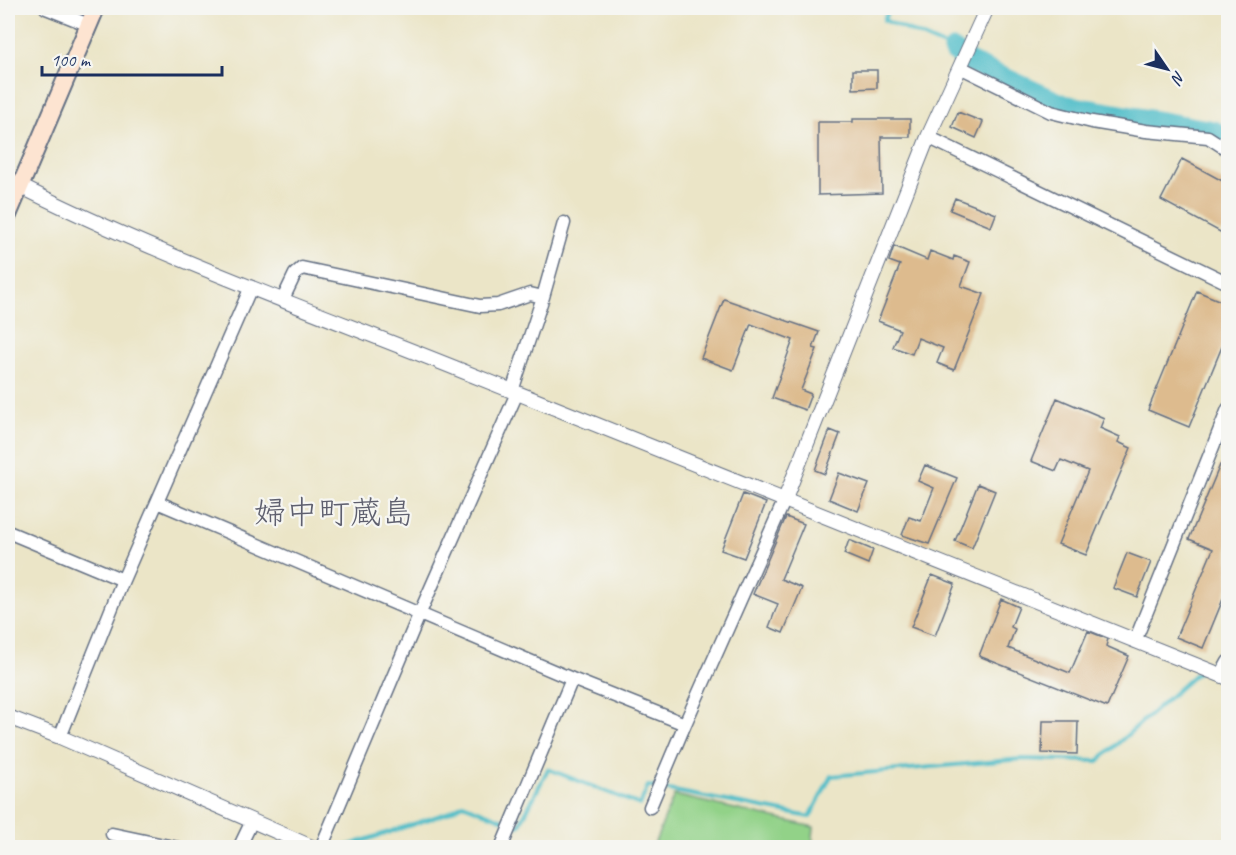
<svg xmlns="http://www.w3.org/2000/svg" width="1236" height="855" font-family="Caveat,'Klee One',sans-serif">
<rect width="100%" height="100%" fill="#f6f6f2"/>
<filter id="ink" filterUnits="userSpaceOnUse"><feTurbulence type="fractalNoise" baseFrequency=".0167" numOctaves="2"/><feDisplacementMap in="SourceGraphic" scale="12" xChannelSelector="R" yChannelSelector="G"/><feConvolveMatrix kernelMatrix="1 2 1 2 8 2 1 2 1" color-interpolation-filters="sRGB"/></filter>
<filter id="wash" filterUnits="userSpaceOnUse"><feTurbulence type="fractalNoise" baseFrequency=".008" numOctaves="4" result="noise"/><feDisplacementMap in="SourceGraphic" scale="24" xChannelSelector="R" yChannelSelector="G"/><feGaussianBlur stdDeviation="1.35" result="paint"/><feColorMatrix in="noise" values="0 0 0 0 0 0 0 0 0 0 0 0 0 0 0 0 0 1.4 0 .05"/><feComposite in="paint" operator="in"/></filter>
<g filter="url(#wash)">
<rect width="100%" height="100%" fill="#ebe5c7"/>
<!-- green -->
<path fill="#92d288" stroke="#568073" stroke-width="1.5" d="M674 795 814 827 812 847H653Z"/>
<g fill="none" stroke-linecap="round" stroke-linejoin="round">
<!-- stream -->
<path stroke="#51bec9" stroke-width="4" d="M889 8 884 20 953 50
M1207 666 1217 660 1228 633
M341 848 447 813 463 804 519 826 548 769 640 805 648 786 810 817 831 776 1022 759 1098 761 1200 670"/>
<!-- river -->
<path stroke="#51bec9" stroke-width="21" d="M953 50 969 62 1064 105 1214 131 1228 140"/>
</g>
<g id="blocks">
<!-- building -->
<path fill="#ddbb8e" d="M853 70H877V88L853 89Z
M958 112 983 122 976 138 952 127Z
M853 119H910V137H881L882 193 818 195V122H853Z
M1182 159 1228 184V221L1222 233 1161 200Z
M955 198 996 214 991 227 950 210Z
M894 246 927 260 930 251 953 260 954 256 970 262 961 286 984 294 954 370 937 363 943 348 918 338 912 354 893 347 900 330 878 321 900 265 889 261Z
M1197 291 1228 304V332L1189 427 1148 410Z
M724 299 819 332 813 348 817 349 801 390 811 394 805 410 772 398 793 340 751 324 733 370 701 358Z
M1057 398 1104 418 1100 428 1120 437 1118 442 1131 448 1086 555 1058 544 1088 471 1061 460 1056 471 1031 461Z
M830 430 840 434 825 474 815 470Z
M1228 460V587L1203 648 1176 637 1213 549 1189 539 1220 465Z
M925 465 957 478 929 544 902 535 909 517 921 521 934 488 918 481Z
M839 473 869 484 858 511 829 499Z
M978 484 995 491 972 548 955 541Z
M743 494 766 503 744 558 721 550Z
M786 517 804 524 781 579 802 588 783 633 769 627 778 604 753 594Z
M849 540 873 550 868 564 844 554Z
M1127 553 1151 562 1137 597 1113 588Z
M932 575 955 584 935 636 911 627Z
M1001 599 1019 607 1011 627 1015 629 1008 648 1070 673 1088 631 1108 639 1106 646 1129 656 1107 707 979 656Z
M1043 721H1078L1077 754 1042 753Z"/>
</g>
</g>
<g filter="url(#ink)">
<use href="#blocks" fill-opacity="0" stroke="#646f83" stroke-width="1.5"/>
<g fill="none" stroke-linecap="round" stroke-linejoin="round">
<defs>
<path id="minor" d="M46 8 89 25
M960 67 1051 112 1092 122 1146 131 1208 137 1228 150
M928 137 1228 283
M543 297 564 223
M283 299 295 274 302 268 480 306 498 305 530 294 543 297 512 391
M157 502 572 679 685 724 785 499
M8 532 123 580
M1135 641 1228 409
M1221 675 1228 662
M60 737 123 580 251 287
M650 807 685 724
M112 834 178 848
M239 848 252 821
M321 848 419 615 517 393
M501 848 572 679"/>
<path id="tertiary" d="M8 180C153 254 308 309 460 370 716 473 973 574 1228 678
M785 499 928 137 987 8
M8 717 60 737 314 848"/>
<path id="secondary" d="M8 215 96 8"/>
</defs>
<!-- minor casing -->
<use href="#minor" stroke="#646f83" stroke-width="15"/>
<!-- tertiary casing -->
<use href="#tertiary" stroke="#646f83" stroke-width="16"/>
<!-- secondary casing -->
<use href="#secondary" stroke="#646f83" stroke-width="20"/>
<!-- minor -->
<use href="#minor" stroke="#fff" stroke-width="12"/>
<!-- tertiary -->
<use href="#tertiary" stroke="#fff" stroke-width="14"/>
<!-- secondary -->
<use href="#secondary" stroke="#fde4d1" stroke-width="16"/>
</g>
</g>
<g text-anchor="middle" dominant-baseline="central" stroke-width="4.5" stroke-linejoin="round" paint-order="stroke">
<!-- neighbourhood labels -->
<g font-size="32" fill="#5f606f" stroke="#f6f6f2">
<text x="334" y="512">婦中町蔵島</text>
</g>
</g>
<!-- margin -->
<rect width="1236" height="855" fill="none" stroke="#f6f6f2" stroke-width="30"/>
<!-- north arrow -->
<g transform="translate(1167 69) rotate(125)" stroke="#f6f6f2" stroke-width="4.5" paint-order="stroke">
<path d="M0-4.5L10 22L0 15L-10 22Z" fill="#1b2f5e"/>
<text y="-9" font-size="16" font-weight="bold" text-anchor="middle" fill="#1b2f5e">N</text>
</g>
<!-- scale -->
<path d="M42 66v9h180v-9" fill="none" stroke="#1b2f5e" stroke-width="3"/>
<text x="51" y="66" font-size="18" fill="#1b2f5e" stroke="#f6f6f2" stroke-width="4.5" paint-order="stroke">100 m</text>
</svg>
